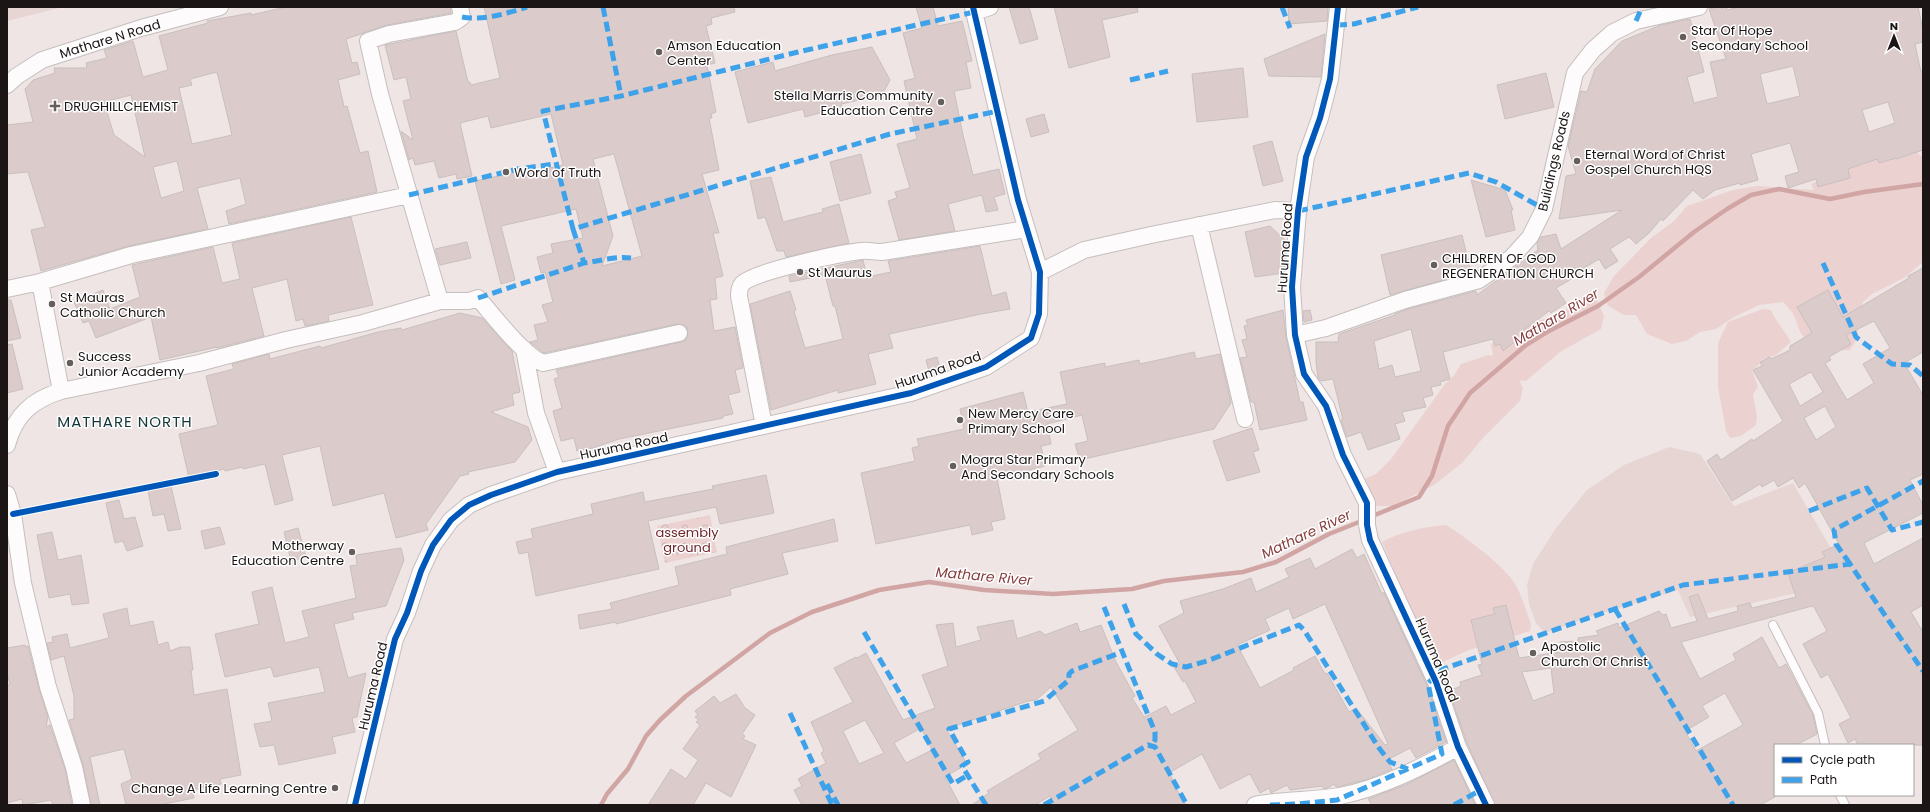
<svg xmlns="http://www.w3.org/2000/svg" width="1930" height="812" font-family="Poppins,sans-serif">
<defs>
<pattern id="forest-crowns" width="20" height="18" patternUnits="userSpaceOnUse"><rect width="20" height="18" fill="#ebd2d1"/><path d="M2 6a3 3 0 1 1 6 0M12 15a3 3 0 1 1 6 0" fill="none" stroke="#c9b3b3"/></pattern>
</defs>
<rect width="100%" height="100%" fill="#efe5e4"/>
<!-- built -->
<path fill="#e7d5d3" d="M7 7H63L7 21Z
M1669 447 1700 454 1734 506 1793 483 1833 552 1799 569 1805 591 1690 617 1678 590 1593 616 1545 633 1536 623 1529 604 1527 585 1533 564 1556 528 1587 490 1624 465Z
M1399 604 1479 805H1471L1392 607Z"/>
<!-- grass -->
<path fill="#ebd2d1" d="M1914 148 1920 156 1923 155V262L1904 278 1872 294 1863 302 1858 315V337L1850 350C1830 351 1807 349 1799 329 1794 315 1794 313 1783 302L1759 305 1734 317 1716 329 1700 332 1686 341 1672 344 1647 334 1636 315H1624L1608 306 1604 293 1614 276 1651 238 1674 221 1687 206 1733 190 1757 186 1814 190 1811 184 1865 159Z
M1597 300 1604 316 1601 329 1560 352 1526 381 1519 380 1523 388 1520 401 1483 438 1462 463 1434 485 1393 506H1376L1358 500 1362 480 1376 474 1391 459 1445 384 1455 374 1461 364 1488 355 1493 356 1491 344 1501 337 1526 325 1557 315 1582 301Z
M1763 309 1771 310C1776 322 1785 331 1791 342L1776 355 1761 360 1759 365 1752 370 1758 387 1753 394 1757 416 1756 425 1741 436 1730 438 1726 431 1718 387V343L1728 322Z
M1446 525C1463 535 1507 568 1515 584 1522 596 1526 611 1531 624L1530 631 1469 650 1436 665 1420 632 1382 542C1401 531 1425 527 1446 525Z"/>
<!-- forest -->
<path fill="url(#forest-crowns)" d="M710 515 717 552 665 563 657 526Z"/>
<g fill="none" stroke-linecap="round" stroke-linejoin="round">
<!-- stream -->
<path stroke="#d0a5a3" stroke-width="4.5" d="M1370 517 1419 497 1432 476 1448 426 1470 393 1526 345 1547 332 1598 306 1639 277 1694 232 1727 209 1751 195 1779 189 1830 199 1864 192 1923 184
M601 805 607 794 628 769 646 736 660 720 686 696 770 633 812 612 879 590 929 582 984 590 1053 594 1132 589 1164 581 1243 572 1276 562 1329 534 1364 520"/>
</g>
<!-- building -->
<path fill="#dbcbca" stroke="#c8c0bf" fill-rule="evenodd" d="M286 7H451V13L387 25 346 39 352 63 357 62 360 74 338 80 344 107 347 106 360 153 368 151 377 192 229 224 226 211 246 204 240 178 197 188 208 229 129 246 41 271 31 230 45 227 28 172 7 174V125L33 122 25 89 33 80 55 73 54 68H87L86 63 107 58 104 50 133 41 143 77 168 70 159 36 208 23 207 21 251 13V15ZM217 72 232 135 192 144 179 88 192 85 190 79ZM131 95 145 157 114 135 104 102ZM177 161 184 191 161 198 153 167Z
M484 7H734L735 12 711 18 712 24 706 26 715 63 707 65 716 112 711 114 712 118H709L719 170 702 174 719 233H713L723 276 715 278 717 299 710 300 714 331 735 327 743 368 735 370 740 392 728 395 733 414 723 416V418L619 439 593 448 577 451 574 438 561 441 553 411 562 408 554 379 559 377 556 370 681 342 686 340 688 331 686 326 677 324 544 353 530 342 538 340 534 325 548 322 542 305 553 302 545 272 541 273 537 257 553 253 551 244 583 238 576 209 501 226 515 280 501 284 475 181 531 169V172L563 165 551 114 491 128 488 116 460 123 472 176 457 179 456 174 439 178 434 161 415 165 413 158 409 160 401 131 413 140 403 101 411 99 406 77 394 80 385 45 456 31 468 82H470L471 85 500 78ZM614 154 642 256 602 266 613 236 593 159Z
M916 7H933L938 26 962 21 972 61 966 62 971 88 954 91 963 135 973 175 999 169 1005 194 994 197 998 210 986 212 982 195 948 204 955 231 899 240 888 201 897 198 895 192 910 188 897 144 917 139 904 81 915 78 903 33 922 28Z
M1009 7H1029L1038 39 1020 44Z
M1054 7H1137L1138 12 1102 20 1110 57 1069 68Z
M1288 7H1328L1327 21 1289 24Z
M1717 7H1726L1727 10 1740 7H1918L1923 30V42L1915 44 1921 72 1923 71V150L1896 159V158L1879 163 1877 159 1848 169 1850 178 1818 187 1816 179 1788 188 1785 176 1799 172 1790 143 1751 154 1758 180 1740 185V183L1715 190 1703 199 1693 190 1663 221 1661 219 1649 233 1636 244 1629 237 1610 249 1618 261 1605 269 1599 259 1571 276 1573 278 1556 288 1566 303 1551 313 1549 311 1521 332 1523 335 1503 351 1500 344 1495 346 1493 339 1443 352 1450 379 1440 382 1441 385 1431 387 1433 395 1423 398 1426 407 1402 412 1405 421 1395 424 1400 439 1368 450 1361 432 1347 437 1341 420H1343L1333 379 1321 381 1318 378 1316 362V342H1338L1339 334 1395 315V314L1408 309 1476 291 1477 295 1538 250 1537 243 1541 237 1556 234 1561 249 1622 210 1559 219 1566 176 1576 174 1568 146 1581 91 1587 92 1595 69 1622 41 1661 25 1690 19 1704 72 1687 77 1694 103 1718 97 1710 62 1726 59 1709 9ZM1793 66 1800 96 1767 104 1760 74ZM1888 102 1895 123 1869 132 1862 110ZM1411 329 1421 371 1395 377 1392 365 1379 369 1374 341Z
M1325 34 1321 77 1269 76 1264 59Z
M872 47 890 80 882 95 841 104 842 107 805 117 803 109 748 123 735 72 773 62 775 71 832 55Z
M1243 68 1248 117 1197 122 1192 74Z
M1546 73 1554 107 1505 119 1497 85Z
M1044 114 1049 132 1031 137 1026 119Z
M1272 141 1283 181 1263 186 1253 146Z
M861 154 871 193 840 201 830 162Z
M771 177 783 222 823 212 822 209 839 204 849 243 786 257 784 251H777L765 217 758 219 750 181Z
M1471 180 1505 190 1513 210H1511L1515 230 1486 237Z
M351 217 373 305 328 315 329 321 305 326 303 319 296 321 287 279 252 288 264 336 217 348V347L160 360 151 317 96 338 89 321 83 323 74 302 103 290 110 309 140 297 132 265 213 247 222 283 240 279 232 243Z
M1270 226 1286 241 1284 273 1255 277 1245 232Z
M1462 235 1471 272 1390 295 1381 255Z
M467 242 471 258 440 265 435 249Z
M980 246 992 296 1006 292 1010 309 981 314 889 334 893 348 868 354 876 384 838 393V390L771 410 750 304 790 291 796 310 794 311 805 348 809 347 843 339 835 306H833L825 275 790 282 789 276 863 260 867 277 891 272 888 261Z
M1923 268V352L1904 363 1923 395V474L1910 480 1923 505V513L1864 543 1874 564 1923 538V605L1911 612 1923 632V745H1858L1855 739 1848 743 1839 724 1851 718 1828 674 1821 678 1803 644 1827 631 1814 607 1812 606 1681 642 1700 679 1736 660 1733 654 1762 637 1779 668 1786 664 1813 715 1817 734 1796 745H1775V797L1760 805H1495L1467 743 1449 691 1461 686 1460 682 1482 675 1478 665 1482 664 1471 620 1495 614 1493 608 1506 605 1519 658 1561 652 1560 642 1578 641V638L1599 635 1596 631 1618 623 1619 628 1659 611 1663 615 1666 614 1671 628 1697 621 1689 597 1698 594 1708 619 1738 611 1737 606 1750 603 1752 608 1796 597 1788 573 1825 557 1822 552 1839 544 1805 483 1799 488 1793 478 1778 487 1774 480 1762 487 1760 484 1732 501 1707 461 1717 454 1721 460 1752 439 1753 441 1783 421 1753 370 1762 366 1760 362 1770 357 1771 359 1790 350V346L1812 333 1797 307 1828 290 1843 317 1909 278 1908 276ZM1874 321 1890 348 1863 364 1874 383 1847 400 1825 363 1831 360 1829 357 1851 344 1846 335ZM1811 372 1823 392 1800 406 1789 384ZM1825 406 1836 427 1816 440 1804 418ZM1551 668 1554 693 1533 701 1522 672ZM1725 693 1743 725 1696 751 1685 731 1709 717 1702 706Z
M7 300H11L21 338 7 341Z
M1283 310 1286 337 1300 402H1303L1307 420 1260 430 1254 402H1251L1240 358 1247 357 1242 340 1247 339 1244 326 1248 325 1246 320Z
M1310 310 1312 320 1304 322 1303 311Z
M460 313 482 318 512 351 520 392 512 394 514 405 491 412 528 427 532 440 515 462 468 472 469 474 460 476 426 524 428 530 396 538 384 493 333 506 320 446 282 455 293 500 275 505 265 464 243 469V467L225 471 224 469 189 478 179 434 218 425 206 376 234 369 232 364 269 354 270 359 320 346 321 348 378 332 401 328 402 330Z
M12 344 23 389 7 393V345Z
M1194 352 1196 359 1220 354 1231 403 1214 429 1080 460 1075 444 1088 441 1082 415 1047 424 1051 444 1041 446 1045 466 997 478 1005 519 991 522 993 530 972 535 970 525 876 544 861 473 915 461 912 448 919 446 917 439 964 429 960 409 1023 392 1028 412 1067 404 1060 372 1105 363V367L1139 360 1140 364Z
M937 357 940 368 929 371 926 360Z
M1252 428 1259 450 1253 452 1260 472 1227 481 1213 441Z
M766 475 774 513 720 524 716 507 648 521 659 569 536 596 528 552 519 554 516 542 533 538 531 529 593 514 591 504 643 492 645 502 713 489 712 486Z
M171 486 181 529 168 531 164 514 153 516 148 491Z
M119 500 124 519 135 517 143 546 127 551 123 541 115 543 106 503Z
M834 519 838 541 782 553 788 574 730 589 731 595 616 624V622L580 629 578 615 612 609 610 603 679 585 675 567 727 554 726 547Z
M220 527 225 544 205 549 201 531Z
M298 528 306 557 291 561 284 532Z
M52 532 58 560 81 555 89 603 72 605 70 594 49 598 37 535Z
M401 548 404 560 386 606 352 613 354 619 334 624 348 678 366 673 357 717 352 718 355 732 332 737 336 753 279 765 274 745 260 747 254 724 272 721 268 703 325 692 319 667 274 677 271 667 225 677 215 634 259 624 252 592 272 587 285 643 309 637 302 611 356 598 350 566 357 565 356 555Z
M1352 549 1357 558 1364 554 1382 594 1384 592 1427 686 1446 742 1416 758 1410 748 1387 760 1392 769 1368 779 1338 787H1336L1334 784 1328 788 1324 789 1322 786 1290 790 1287 785 1271 793 1269 788 1260 793 1250 774 1220 789 1202 754 1169 773 1173 780H1171L1186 805H1054L1050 796 1035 805H972L989 793 987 791 1041 759 1038 754 1078 730 1051 687 1036 700 1028 701 946 729 967 764 945 777 960 805H802L794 790 802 786 798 779 826 763 821 753 824 751 811 722 853 702 834 668 856 657 857 658 866 653 903 720 935 708 922 675 948 666 936 625 953 623 956 647 981 640 977 627 1013 620 1017 639 1040 631 1045 635 1077 623 1080 632 1101 625 1116 662 1135 696 1132 698 1144 717 1166 706 1171 715 1196 702 1185 681 1183 682 1174 667 1180 664 1159 626 1184 613 1180 601 1223 589 1251 578 1256 592 1289 577 1285 569 1310 558 1315 569ZM1325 604 1388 744 1385 745 1356 708 1349 712 1327 673 1325 674 1315 656 1293 668 1294 670 1260 688 1237 645 1270 630 1265 619 1289 608 1293 619ZM865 720 884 753 859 764 843 731ZM921 728 932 750 906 763 894 743Z
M127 608 130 626 153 621 158 645 168 642 170 651 180 647H190L193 670H191L194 695 227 689 241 775 220 779 221 784 192 790 194 798 159 805H126L121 784 132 779 124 749 90 757 100 805H91L83 765 69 720 74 719V696L64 656 51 660 47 643 53 642 52 637 67 634 70 648 109 638 103 614Z
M25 645 26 647 28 646 39 689 48 717 46 727 50 725 65 769 72 805H53L51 800 23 805 22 799 7 803V685H10L7 673V648Z
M736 694 745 708 755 715 742 734 745 736 743 739 756 745 731 797 706 783 693 805H648L671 769 686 779 698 760 683 749 700 725 696 722 699 720 695 717 698 715 695 711 714 696 720 703Z
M1454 760 1475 805H1372L1368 799 1405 785Z"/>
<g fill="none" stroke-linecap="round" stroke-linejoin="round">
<defs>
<path id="service" d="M1773 625 1818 713 1825 745
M1840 795 1845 805"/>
<path id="minor" d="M1338 7 1330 79 1320 118 1306 157 1298 211 1292 287 1295 335 1304 374 1326 406 1343 455 1367 503V525L1370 540 1436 682 1458 747 1486 805
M974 12 990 7
M7 85 17 76 42 60 141 28 220 7
M1199 225 1245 419
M1040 272 1084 250 1151 235 1275 210 1298 211
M7 289 40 282 131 255 409 195
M440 301 380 94 368 41 389 34 455 22 462 17 460 7
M1295 335 1326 328 1405 300 1479 280 1511 258 1530 237 1544 209 1575 73 1593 50 1612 33 1636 21 1699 7
M524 349 536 413 557 472
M61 391 199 363 286 340 363 323 440 301H469L478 298C493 315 523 355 543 363L679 333
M764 426 739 296C739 292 739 288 742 284 751 272 842 253 861 251 868 250 875 252 882 252L1027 229
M7 445C15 415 32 400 61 391L40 282
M7 494 13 514 23 583 48 687 74 767 82 805
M355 805 395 639 407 613 421 571 433 545 451 520 469 505 491 495 557 472 911 393 986 367 1031 338 1039 314 1040 272 1018 200 973 7
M1255 805C1283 799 1312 801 1340 796 1381 788 1422 767 1458 747"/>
</defs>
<!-- service casing -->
<use href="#service" stroke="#c6bebe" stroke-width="10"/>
<!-- minor casing -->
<use href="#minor" stroke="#c6bebe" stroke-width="18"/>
<!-- service -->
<use href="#service" stroke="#fdfbfb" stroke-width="8"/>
<!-- minor -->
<use href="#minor" stroke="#fdfbfb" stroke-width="16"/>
<!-- quiet -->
<path stroke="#3da2ea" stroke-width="5" stroke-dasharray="10 5" stroke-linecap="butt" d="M603 7 621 96
M1282 7 1290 28
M974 12 798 52 621 96 543 111 573 229 890 134 998 111
M462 17C483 21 508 13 527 7
M1636 21 1642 7
M1337 25 1354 24 1418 7
M1130 80 1168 71
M409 195 518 169 555 164
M1298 211 1469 173 1496 182 1544 209
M573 229 584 263
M1823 263 1856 337 1892 364 1910 365 1923 376
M478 298 584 263C600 261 615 256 631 258
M1809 511 1867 488 1892 530 1923 522
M1850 564 1836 544 1834 530 1923 481
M1124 604 1136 634 1157 654 1172 664 1186 667 1207 661 1299 625 1304 630 1379 748 1390 762 1408 769
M1104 607 1155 732V740L1152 745
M1615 609 1733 805
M864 632 953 784 968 775
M790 713 832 805
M827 784 838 805
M986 805 962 766 968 762 949 729 1044 701 1069 680V674L1072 671 1122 652
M1044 805 1148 745 1155 747 1187 805
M1270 805 1297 804 1337 800 1442 754 1428 683 1443 669 1683 585 1850 564 1923 671
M1454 805 1479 791"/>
<defs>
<path id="cycleway" d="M1338 7 1330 79 1320 118 1306 157 1298 211 1292 287 1295 335 1304 374 1326 406 1343 455 1367 503V525L1370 540 1436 682 1458 747 1486 805
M13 514 216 474
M355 805 395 639 407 613 421 571 433 545 451 520 469 505 491 495 557 472 911 393 986 367 1031 338 1039 314 1040 272 1018 200 973 7"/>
</defs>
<!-- cycleway casing -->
<use href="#cycleway" stroke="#fff" stroke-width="8"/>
<!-- cycleway -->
<use href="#cycleway" stroke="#0057b8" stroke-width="6"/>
</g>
<!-- markers -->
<g fill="#655e5d" stroke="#fff" stroke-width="1.5">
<circle cx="1683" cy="37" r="4"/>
<circle cx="659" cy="52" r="4"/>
<circle cx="941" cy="102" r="4"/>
<path d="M53 100h4v4h4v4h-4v4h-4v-4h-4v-4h4z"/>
<circle cx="1577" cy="161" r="4"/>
<circle cx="506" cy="172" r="4"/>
<circle cx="1434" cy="265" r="4"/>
<circle cx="800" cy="272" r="4"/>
<circle cx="52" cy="304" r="4"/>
<circle cx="70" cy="363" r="4"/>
<circle cx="960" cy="420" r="4"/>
<circle cx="953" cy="466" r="4"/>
<circle cx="352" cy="552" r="4"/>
<circle cx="1533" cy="653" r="4"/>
<circle cx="335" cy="788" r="4"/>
</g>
<g text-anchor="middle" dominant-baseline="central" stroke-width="3" stroke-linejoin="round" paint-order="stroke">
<!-- poi labels -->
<g font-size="13" fill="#1b1515" stroke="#fff" text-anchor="start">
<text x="1691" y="30">Star Of Hope<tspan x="1691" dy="15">Secondary School</tspan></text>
<text x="667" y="45">Amson Education<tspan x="667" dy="15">Center</tspan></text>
<text x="933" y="95" text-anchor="end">Stella Marris Community<tspan x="933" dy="15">Education Centre</tspan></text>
<text x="64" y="106">DRUGHILLCHEMIST</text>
<text x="1585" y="154">Eternal Word of Christ<tspan x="1585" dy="15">Gospel Church HQS</tspan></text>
<text x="514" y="172">Word of Truth</text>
<text x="1442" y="258">CHILDREN OF GOD<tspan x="1442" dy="15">REGENERATION CHURCH</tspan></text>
<text x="808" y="272">St Maurus</text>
<text x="60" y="297">St Mauras<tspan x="60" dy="15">Catholic Church</tspan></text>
<text x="78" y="356">Success<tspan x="78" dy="15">Junior Academy</tspan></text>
<text x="968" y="413">New Mercy Care<tspan x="968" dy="15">Primary School</tspan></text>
<text x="961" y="459">Mogra Star Primary<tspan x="961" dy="15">And Secondary Schools</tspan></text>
<text x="344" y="545" text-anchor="end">Motherway<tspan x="344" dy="15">Education Centre</tspan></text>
<text x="1541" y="646">Apostolic<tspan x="1541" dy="15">Church Of Christ</tspan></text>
<text x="327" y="788" text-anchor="end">Change A Life Learning Centre</text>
</g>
<!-- street labels -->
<g font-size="13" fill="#1b1515" stroke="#fff">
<text transform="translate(110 39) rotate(-17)">Mathare N Road</text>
<text transform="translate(1554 161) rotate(-77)">Buildings Roads</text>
<text transform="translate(1285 248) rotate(-86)">Huruma Road</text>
<text transform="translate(938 370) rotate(-19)">Huruma Road</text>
<text transform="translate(624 446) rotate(-12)">Huruma Road</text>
<text transform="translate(1437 660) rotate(67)">Huruma Road</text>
<text transform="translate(373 686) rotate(-77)">Huruma Road</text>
</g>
<!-- park labels -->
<g font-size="13" fill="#6d2629" stroke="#fff">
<text x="687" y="532">assembly<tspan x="687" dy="15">ground</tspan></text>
</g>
<!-- water labels -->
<g font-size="14" font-style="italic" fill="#873e3e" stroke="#fff">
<text transform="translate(1556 317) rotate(-31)">Mathare River</text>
<text transform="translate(1306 534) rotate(-25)">Mathare River</text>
<text transform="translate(984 576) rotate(5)">Mathare River</text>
</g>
<!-- quarter labels -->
<g font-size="15" letter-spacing="1" fill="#133638" stroke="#fff">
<text x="125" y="421">MATHARE NORTH</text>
</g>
</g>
<!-- border -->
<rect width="1930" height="812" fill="none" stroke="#1b1515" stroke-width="16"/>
<!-- legend -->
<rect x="1774" y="744" width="140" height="52" fill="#ffffff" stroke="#a4a1a1"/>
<rect x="1782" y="757" width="20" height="6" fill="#0057b8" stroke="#a4a1a1"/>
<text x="1810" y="764" font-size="12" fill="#1b1515">Cycle path</text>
<rect x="1782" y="777" width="20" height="6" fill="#3da2ea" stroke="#a4a1a1"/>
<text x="1810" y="784" font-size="12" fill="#1b1515">Path</text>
<!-- north arrow -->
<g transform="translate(1894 36)" stroke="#ffffff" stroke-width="3" paint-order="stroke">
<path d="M0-3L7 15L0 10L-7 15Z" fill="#1b1515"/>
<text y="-6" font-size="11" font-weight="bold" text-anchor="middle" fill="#1b1515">N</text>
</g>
</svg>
